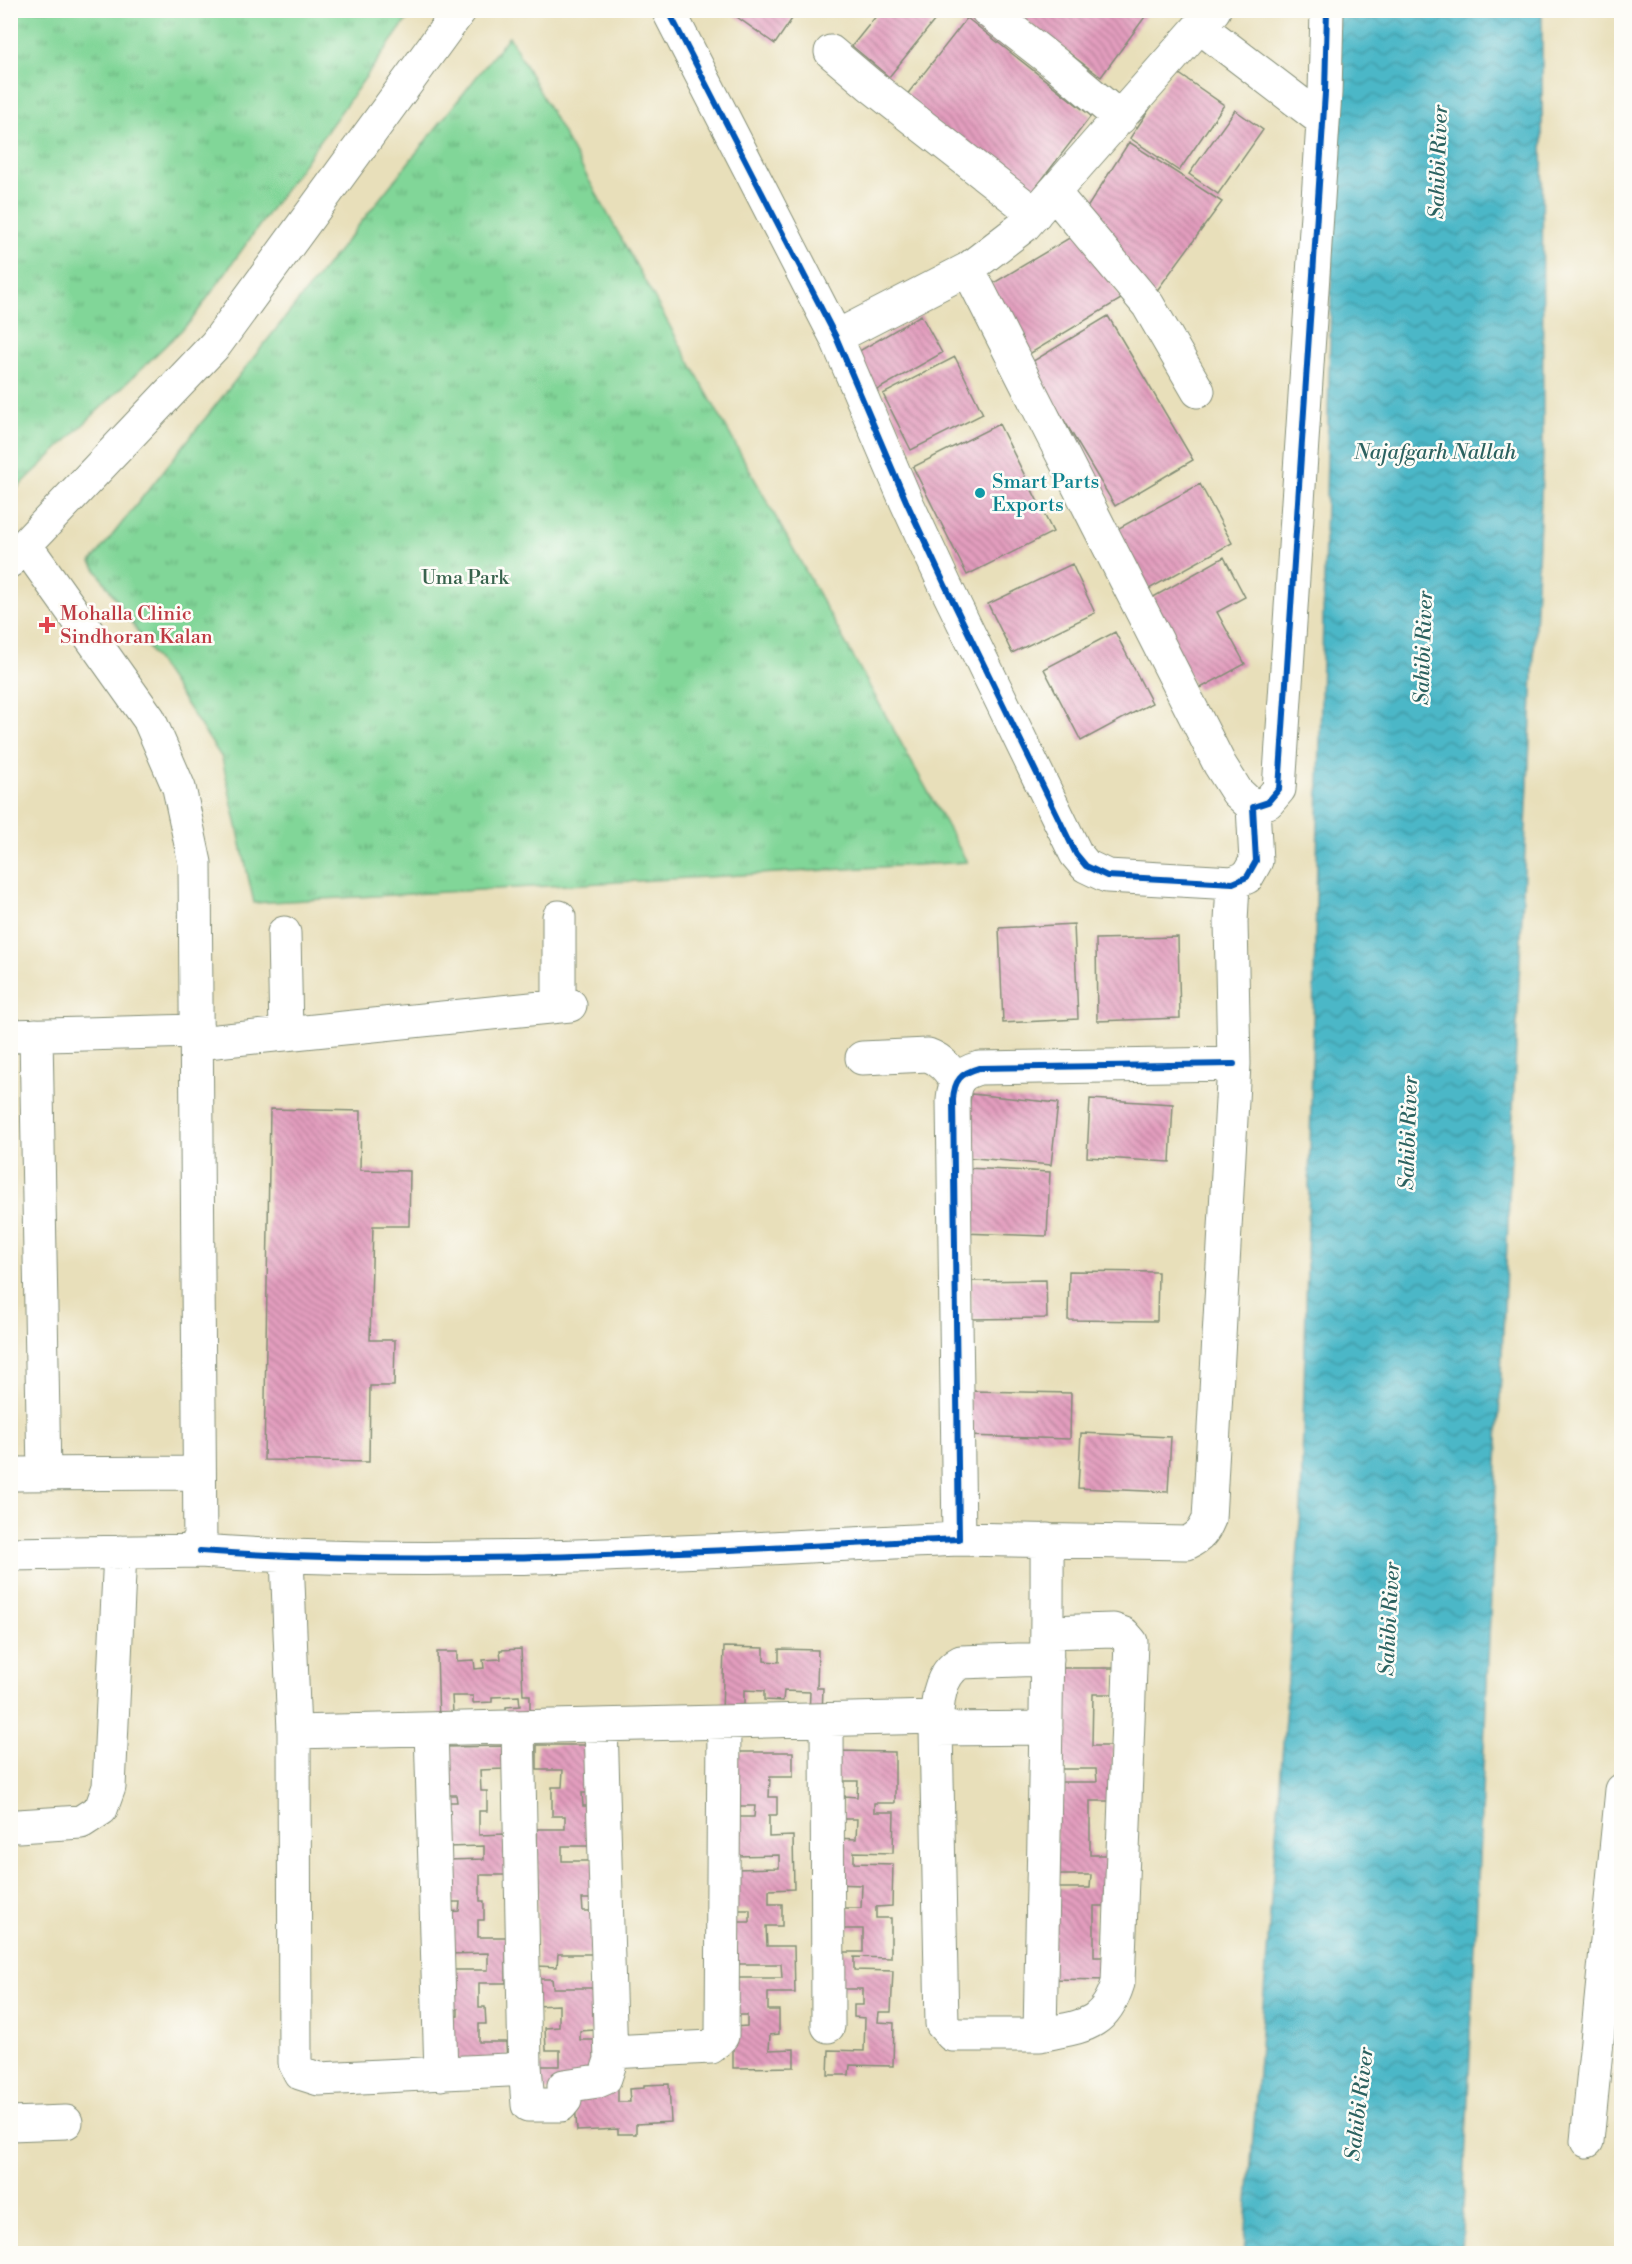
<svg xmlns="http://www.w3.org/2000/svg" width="1632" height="2264" font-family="'Libre Bodoni',serif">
<defs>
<pattern id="park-tufts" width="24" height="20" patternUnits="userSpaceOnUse" patternTransform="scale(1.5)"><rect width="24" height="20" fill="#81d698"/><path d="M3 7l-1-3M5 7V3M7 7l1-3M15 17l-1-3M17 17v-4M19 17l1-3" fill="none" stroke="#69af7d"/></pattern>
<pattern id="water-waves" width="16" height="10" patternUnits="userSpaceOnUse" patternTransform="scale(1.5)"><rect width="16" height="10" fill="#4bb7c7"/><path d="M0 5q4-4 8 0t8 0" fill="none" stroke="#3e96a2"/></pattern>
<pattern id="building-back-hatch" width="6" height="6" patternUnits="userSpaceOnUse" patternTransform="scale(1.5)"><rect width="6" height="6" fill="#e39dbe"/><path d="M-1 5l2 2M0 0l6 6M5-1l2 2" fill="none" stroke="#b7819b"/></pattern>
</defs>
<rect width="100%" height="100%" fill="#fdfcf7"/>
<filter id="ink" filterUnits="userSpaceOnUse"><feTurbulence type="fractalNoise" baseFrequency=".0167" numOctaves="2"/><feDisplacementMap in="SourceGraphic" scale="12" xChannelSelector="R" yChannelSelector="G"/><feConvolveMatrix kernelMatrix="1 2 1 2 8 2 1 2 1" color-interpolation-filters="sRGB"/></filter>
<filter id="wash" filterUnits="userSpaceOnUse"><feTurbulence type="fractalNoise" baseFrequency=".008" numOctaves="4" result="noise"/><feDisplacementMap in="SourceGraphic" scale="24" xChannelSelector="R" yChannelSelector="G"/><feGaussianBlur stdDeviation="1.35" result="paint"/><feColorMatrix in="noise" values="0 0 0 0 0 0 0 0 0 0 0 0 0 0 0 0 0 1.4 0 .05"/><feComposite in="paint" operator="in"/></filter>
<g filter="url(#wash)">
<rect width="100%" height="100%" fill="#e8dfba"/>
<!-- park -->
<path fill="url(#park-tufts)" stroke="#508a66" stroke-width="1.5" d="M11 10 413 11 191 321 11 494Z
M509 36 967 862 254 903 222 758 91 562Z"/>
<!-- water -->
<path fill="url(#water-waves)" stroke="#357a7e" stroke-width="1.5" d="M1338 11H1542L1543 455 1461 2253 1244 2254 1301 1508Z"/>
<g id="blocks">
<!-- building -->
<path fill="url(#building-back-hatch)" d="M727 10H798L775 44Z
M881 10H943L889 77 852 46Z
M1011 10H1150L1101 77Z
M967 18 1091 116 1027 199 902 101Z
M1175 71 1224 105 1179 171 1130 138Z
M1235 110 1263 130 1218 194 1189 174Z
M1129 142 1222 202 1150 300 1083 214Z
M1081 231 1121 299 1021 359 982 290Z
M921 315 942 353 870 394 849 357Z
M1108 316 1193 460 1115 506 1030 363Z
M955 357 983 414 911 450 883 394Z
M999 424 1053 532 967 575 913 467Z
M1200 484 1232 543 1140 594 1108 534Z
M1224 557 1245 597 1217 612 1245 664 1197 690 1148 600Z
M1072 564 1095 613 1012 653 988 604Z
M1115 632 1152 703 1081 741 1044 669Z
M1074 924 1078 1019 1003 1023 999 928Z
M1178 937 1180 1018 1097 1021 1096 939Z
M971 1094 1058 1103 1051 1165 964 1157Z
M1090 1099 1173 1104 1170 1162 1087 1157Z
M270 1109 361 1111 360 1170 410 1171 409 1226H373L370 1340H395L394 1386H370L369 1462 264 1460Z
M965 1168 1050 1172 1047 1236 962 1233Z
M1069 1271 1158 1272 1157 1321 1068 1320Z
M1046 1280 1047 1318 972 1319 971 1281Z
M969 1391 1071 1393 1070 1439 967 1436Z
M1081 1433 1171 1437 1168 1492 1078 1488Z
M724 1647 764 1648V1661L779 1662V1649L818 1650 817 1688H823L822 1715H809L810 1692 784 1691 783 1701 764 1700V1691L744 1690V1713L722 1712Z
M521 1649 523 1695H530V1716L506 1717V1707L520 1706 519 1696 492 1697V1702L473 1703V1696H452L453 1713 439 1725 437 1652H457V1661L474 1660 475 1669 484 1668 483 1660 501 1659 500 1650Z
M1052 1668H1114V1694H1093L1092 1746H1113L1112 1801H1090V1855H1112L1111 1906H1094V1957H1111V1980L1048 1979 1049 1888H1090L1091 1875H1055L1056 1782H1097L1096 1769H1051Z
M537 1745H597L598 1793H582L583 1806H597V1846H562V1861H598V1899H582L583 1911H597V1954H558L557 1967 538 1966 537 1829H565V1816H552V1787H562L563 1770H537Z
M503 1746 504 1769 480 1770 481 1791H487V1811H479V1835L505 1834V1875H480V1901H484V1920H478V1937H506V1983H479V2007H485L486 2024H479V2042H506L507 2062 449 2063 448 2017 458 2016V2009H448L447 1970H488V1953L447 1954V1912L459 1911 460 1902H447V1860L484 1859V1846L446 1847 445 1802H457L456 1795H445V1747Z
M833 1751 895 1752V1803H874V1812H894L893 1853 854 1852V1863L893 1864 892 1906 876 1907V1918H891V1958L854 1957V1970L893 1971 891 2012H879L878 2022 894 2023 893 2066 850 2065 849 2075H828L829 2050 864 2051 865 2018 854 2017V2005H863V1989H831L832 1952H863V1929H842V1908H861L862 1885 833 1884 835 1838 856 1839 857 1819H843L844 1796 857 1797 858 1781H832Z
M732 1752H793V1777H770L769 1797H777V1815H769V1837L793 1836 794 1889 769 1890V1904H782V1926H766L767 1946H794L795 1993H768V2010H779V2034L770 2035 769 2050 794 2049V2067L733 2068V2027L747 2026V2015H733V1978H782L781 1964H733V1922H750V1910H733V1869L779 1868V1855L733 1856 732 1817H754L755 1806H732Z
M533 1979H552L553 1988H594V2030L580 2031V2040H594L595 2079 557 2090 535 2091V2066H560V2050H546L545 2028 559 2027V2005L533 2006Z
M669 2084 671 2122 636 2124V2134H618V2129L577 2131 574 2089 618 2090V2102H630L629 2089 644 2088V2085Z"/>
</g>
</g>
<g filter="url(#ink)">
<use href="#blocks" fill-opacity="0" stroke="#848e77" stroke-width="1.5"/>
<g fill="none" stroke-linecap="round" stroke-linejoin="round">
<defs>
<path id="minor" d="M668 10 836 337 906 501 945 585 1076 854 1086 866 1107 876 1233 883 1247 877 1256 861 1253 807 1268 802 1279 789 1325 93 1327 10
M987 10 1056 64 1120 118
M1200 27 1322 120
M831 52 870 85 1035 214
M1054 193 1148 305 1198 391
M968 269 1220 765 1237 792 1253 807
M836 337 968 269 1024 226 1214 10
M10 561 216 344 460 10
M284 933 286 1034
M559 1006V917
M36 1035 44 1474
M10 1036 196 1031
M197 1043 570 1005
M862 1058 928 1055C942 1060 949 1070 957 1082
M10 1474 199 1473
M959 1539 1187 1543C1200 1537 1204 1531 1209 1519L1234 1064 1231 922 1233 883
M200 1551C452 1569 706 1550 959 1539L953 1100C954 1080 961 1073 979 1068L1234 1064
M10 1554 200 1551 195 863 179 788 149 719 26 546
M287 1557 294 1732 937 1717
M1047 1659 961 1662C938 1674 937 1704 936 1729L942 2024 952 2035H1040C1043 1870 1048 1705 1047 1540
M827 1720 828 2026
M431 1729 441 2074
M936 1729 1046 1728
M294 1732 295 2063 300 2073 319 2079 508 2070 525 2065 518 1727
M18 1826 81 1822 101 1809 109 1787 120 1552
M1040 2035C1081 2026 1104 2028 1118 1983L1131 1642 1124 1634 1113 1630 1047 1632
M611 2052 711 2047 722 2036 724 1722
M525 2065 528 2105H561L565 2100 564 2086 598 2081 605 2078 611 2060 601 1725
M10 2124 66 2122
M1587 2141 1622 1790"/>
</defs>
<!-- minor casing -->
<use href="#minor" stroke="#848e77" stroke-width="35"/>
<!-- minor -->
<use href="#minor" stroke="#fff" stroke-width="33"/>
<defs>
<path id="cycleway" d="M668 10 836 337 906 501 945 585 1076 854 1086 866 1107 876 1233 883 1247 877 1256 861 1253 807 1268 802 1279 789 1325 93 1327 10
M200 1551C452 1569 706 1550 959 1539L953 1100C954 1080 961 1073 979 1068L1234 1064"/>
</defs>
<!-- cycleway casing -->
<use href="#cycleway" stroke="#fdfcf7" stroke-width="10"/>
<!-- cycleway -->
<use href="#cycleway" stroke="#0057b8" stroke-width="6"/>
</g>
</g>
<!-- markers -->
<circle fill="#0f9aa8" stroke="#fdfcf7" stroke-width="2" cx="980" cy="493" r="6"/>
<path fill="#e0444e" stroke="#fdfcf7" stroke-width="2" d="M44 616h6v6h6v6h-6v6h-6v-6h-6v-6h6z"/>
<g text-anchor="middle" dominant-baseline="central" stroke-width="5" stroke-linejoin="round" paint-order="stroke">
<!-- culture labels -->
<g font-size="20" fill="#0d838f" stroke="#fdfcf7" text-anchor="start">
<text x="992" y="482">Smart Parts<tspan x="992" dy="23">Exports</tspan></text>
</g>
<!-- park labels -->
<g font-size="20" fill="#38634d" stroke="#fdfcf7">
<text x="465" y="578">Uma Park</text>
</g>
<!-- health labels -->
<g font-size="20" fill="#be3a42" stroke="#fdfcf7" text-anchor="start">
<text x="60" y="614">Mohalla Clinic<tspan x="60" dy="23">Sindhoran Kalan</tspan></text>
</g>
<!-- water labels -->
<g font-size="21" font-style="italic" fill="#2c6260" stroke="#fdfcf7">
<text transform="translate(1439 162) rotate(-88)">Sahibi River</text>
<text x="1435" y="453">Najafgarh Nallah</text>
<text transform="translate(1424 648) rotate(-88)">Sahibi River</text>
<text transform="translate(1409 1133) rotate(-88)">Sahibi River</text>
<text transform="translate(1390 1619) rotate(-87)">Sahibi River</text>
<text transform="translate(1360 2104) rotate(-83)">Sahibi River</text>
</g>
</g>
<!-- margin -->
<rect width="1632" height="2264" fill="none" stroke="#fdfcf7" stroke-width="36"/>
</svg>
